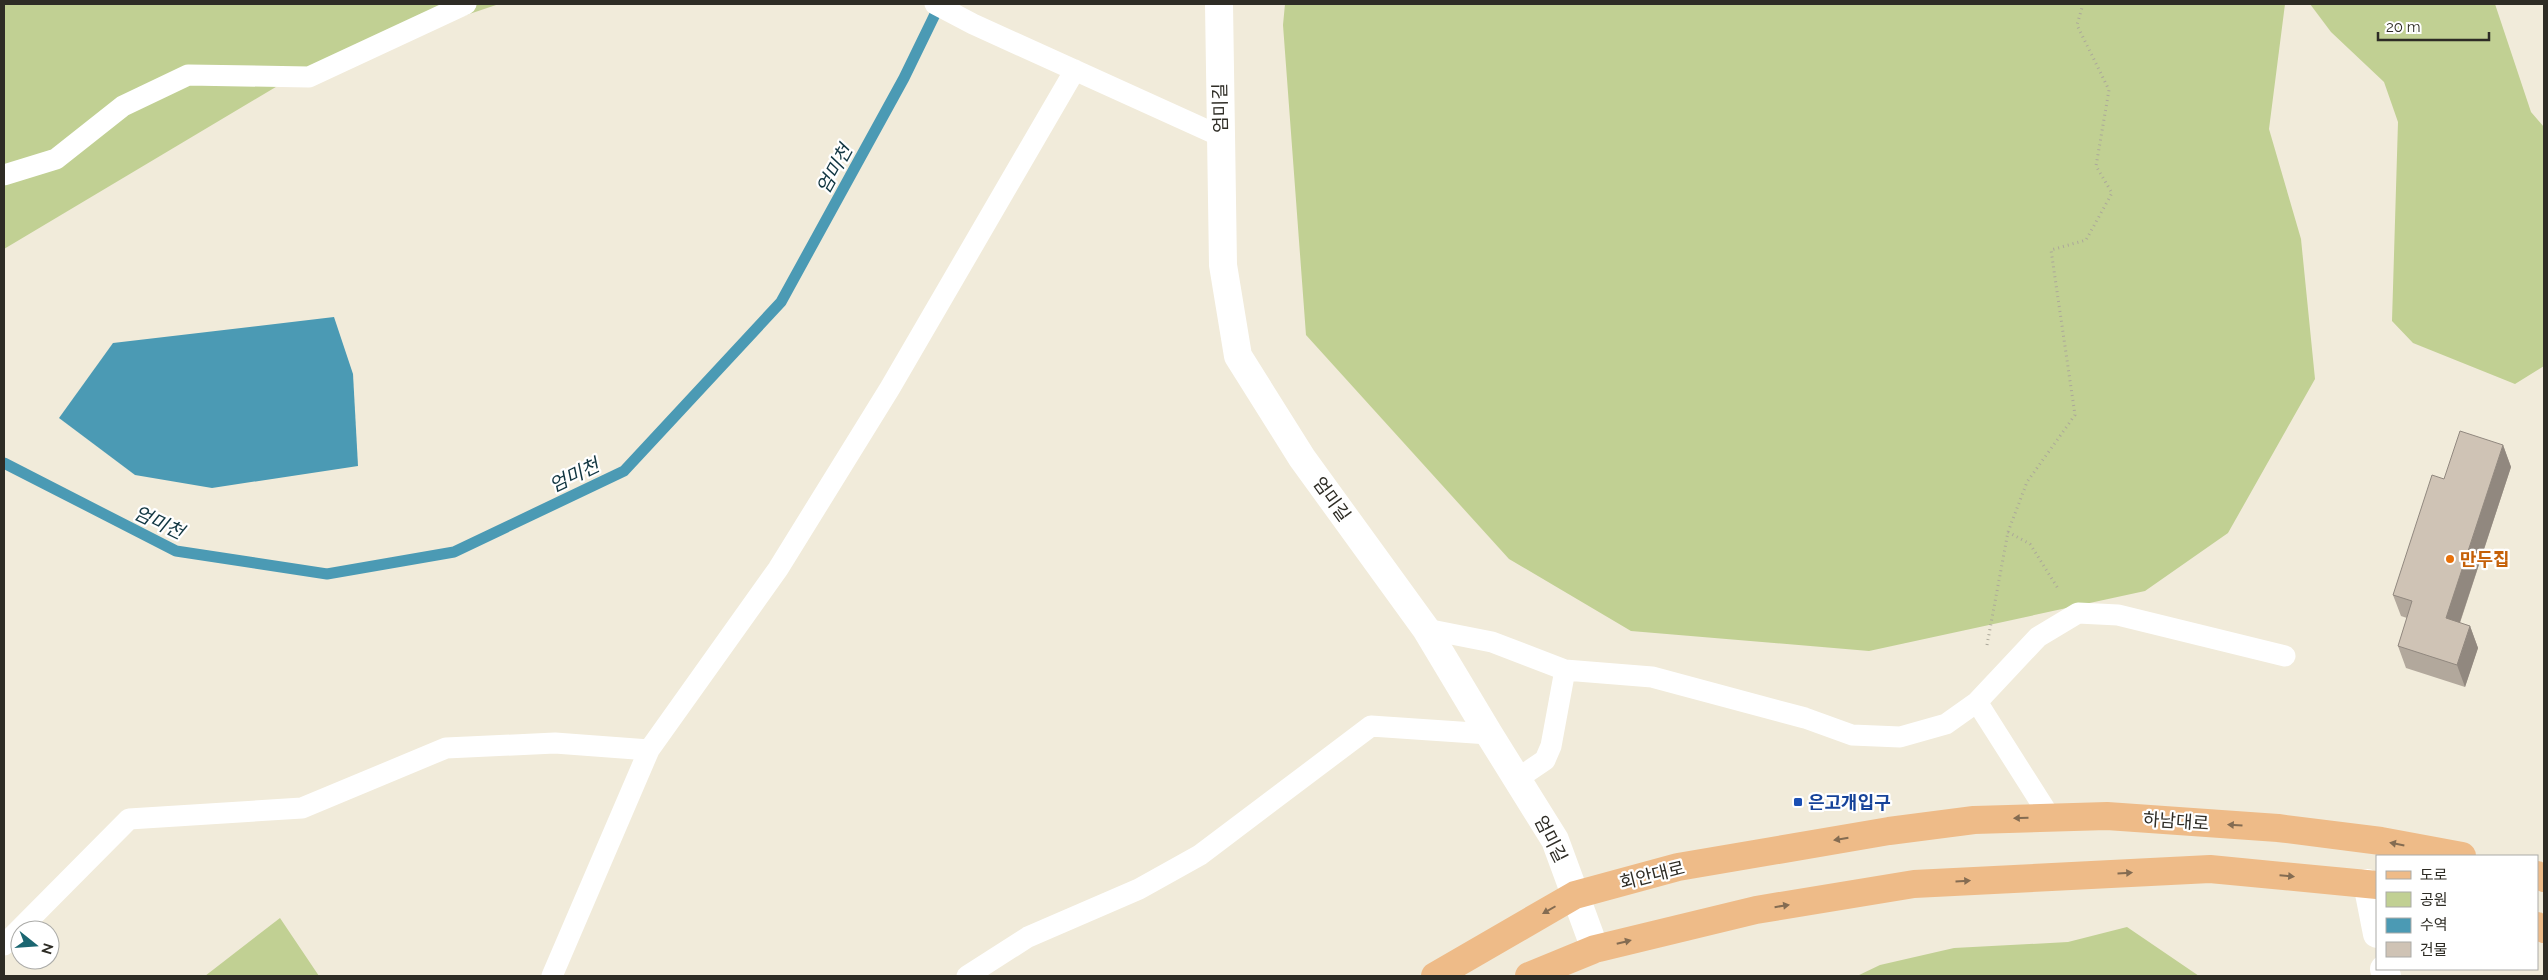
<svg xmlns="http://www.w3.org/2000/svg" width="2548" height="980" font-family="Raleway,'Noto Sans KR',sans-serif">
<rect width="100%" height="100%" fill="#f1ebda"/>
<!-- green -->
<path fill="#c1d093" d="M4 4H499L306 69 4 249Z
M1285 4H2285L2269 129 2301 239 2315 379 2228 533 2145 591 1869 651 1631 631 1509 559 1306 335 1283 25Z
M2310 4H2495L2531 112 2544 127V366L2515 384 2413 343 2392 321 2398 122 2384 82 2331 32Z
M280 918 319 976H205Z
M2127 927 2199 976H1857L1880 965 1954 948 2068 942Z"/>
<!-- water -->
<path fill="#4b9ab4" d="M334 317 353 374 358 466 212 488 135 475 59 418 113 343Z"/>
<g fill="none" stroke-linecap="round" stroke-linejoin="round">
<!-- stream -->
<path stroke="#4b9ab4" stroke-width="11" d="M4 463 176 551 327 574 454 552 624 471 781 302 904 78 940 4"/>
<!-- path -->
<path stroke="#aca89a" stroke-width="3" stroke-dasharray="1 4" stroke-linecap="butt" d="M2008 532 2030 544 2059 590
M1987 645 2008 532 2027 482 2075 415 2051 250 2086 240 2112 193 2096 166 2109 90 2077 25 2083 4"/>
<!-- lane -->
<path stroke="#fff" stroke-width="21" d="M935 4 973 24 1220 136
M4 175 56 159 123 106 188 75 309 77 466 4
M1426 629 1492 642 1565 670
M1977 702 2050 817
M1517 779 1545 760 1551 746 1565 670 1652 677 1805 718 1852 735 1900 737 1946 724 1977 702 2038 637 2078 613 2118 615 2285 656
M4 945 129 819 302 808 446 748 555 743 649 750 778 569 890 388 1075 70
M552 976 649 750
M967 976 1028 937 1139 889 1200 855 1371 726 1489 734"/>
<!-- street -->
<path stroke="#fff" stroke-width="28" d="M1219 4 1223 265 1238 356 1302 458 1426 629 1489 734 1555 840 1595 949
M2367 883 2377 934
M2384 969 2387 976"/>
<!-- primary -->
<path stroke="#eb8" stroke-width="28" d="M2537 875 2544 878
M2537 926 2544 929
M1435 976 1575 895 1678 867 1889 831 1974 820 2107 816 2278 828 2381 841 2462 856
M1529 976 1595 949 1756 910 1914 884 2210 869 2377 885"/>
</g>
<!-- wall -->
<path fill="#b2a89c" d="M2503 445 2511 467 2460 623 2470 626 2478 648 2465 687 2406 668 2398 646 2407 618 2401 616 2393 595 2444 479Z"/>
<!-- shaded-wall -->
<path fill="#91887f" d="M2503 445 2511 467 2454 640 2446 618Z
M2470 626 2478 648 2465 687 2457 665Z"/>
<!-- building -->
<path fill="#cfc3b5" stroke="#91887f" d="M2460 431 2503 445 2446 618 2470 626 2457 665 2398 646 2412 601 2393 595 2432 475 2444 479Z"/>
<!-- one-way arrows -->
<defs><path id="oneway-solid" d="M-6-.8H1V-3.2L6.5 0L1 3.2V.8H-6Z" transform="scale(1.25)"/></defs>
<g fill="#846c52">
<use href="#oneway-solid" transform="translate(2021 818) rotate(178)"/>
<use href="#oneway-solid" transform="translate(2235 825) rotate(-176)"/>
<use href="#oneway-solid" transform="translate(1841 839) rotate(171)"/>
<use href="#oneway-solid" transform="translate(2397 844) rotate(-169)"/>
<use href="#oneway-solid" transform="translate(2125 873) rotate(-3)"/>
<use href="#oneway-solid" transform="translate(2287 876) rotate(5)"/>
<use href="#oneway-solid" transform="translate(1963 881) rotate(-3)"/>
<use href="#oneway-solid" transform="translate(1782 906) rotate(-9)"/>
<use href="#oneway-solid" transform="translate(1549 910) rotate(150)"/>
<use href="#oneway-solid" transform="translate(1624 942) rotate(-14)"/>
</g>
<!-- markers -->
<circle fill="#e8710a" stroke="#fff" stroke-width="2" cx="2450" cy="559" r="5"/>
<rect fill="#1a4fb4" stroke="#fff" stroke-width="2" x="1793" y="797" width="10" height="10" rx="2.5"/>
<g text-anchor="middle" dominant-baseline="central" stroke-width="4.5" stroke-linejoin="round" paint-order="stroke">
<!-- street labels -->
<g font-size="18" fill="#2e2c25" stroke="#fff">
<text transform="translate(1220 108) rotate(-91)">엄미길</text>
<text transform="translate(1332 499) rotate(54)">엄미길</text>
<text transform="translate(2176 821) rotate(4)">하남대로</text>
<text transform="translate(1551 839) rotate(63)">엄미길</text>
<text transform="translate(1652 875) rotate(-14)">회안대로</text>
</g>
<!-- food labels -->
<g font-size="18" font-weight="bold" fill="#c56008" stroke="#fff" text-anchor="start">
<text x="2460" y="559">만두집</text>
</g>
<!-- transit labels -->
<g font-size="18" font-weight="bold" fill="#164399" stroke="#fff" text-anchor="start">
<text x="1808" y="802">은고개입구</text>
</g>
<!-- water labels -->
<g font-size="19" font-style="italic" fill="#103541" stroke="#fff">
<text transform="translate(834 169) rotate(-61)">엄미천</text>
<text transform="translate(574 475) rotate(-26)">엄미천</text>
<text transform="translate(159 522) rotate(25)">엄미천</text>
</g>
</g>
<!-- border -->
<rect width="2548" height="980" fill="none" stroke="#2e2c25" stroke-width="10"/>
<!-- legend -->
<rect x="2376" y="855" width="162" height="115" fill="#ffffff" stroke="#ababa8"/>
<rect x="2386" y="871" width="25" height="8" fill="#eebb88" stroke="#ababa8"/>
<text x="2420" y="880" font-size="15" fill="#2e2c25">도로</text>
<rect x="2386" y="892" width="25" height="15" fill="#c1d093" stroke="#ababa8"/>
<text x="2420" y="905" font-size="15" fill="#2e2c25">공원</text>
<rect x="2386" y="918" width="25" height="15" fill="#4b9ab4" stroke="#ababa8"/>
<text x="2420" y="930" font-size="15" fill="#2e2c25">수역</text>
<rect x="2386" y="942" width="25" height="15" fill="#cfc3b5" stroke="#ababa8"/>
<text x="2420" y="955" font-size="15" fill="#2e2c25">건물</text>
<!-- north arrow -->
<g transform="translate(35 945) rotate(107)"><circle r="24" fill="#ffffff" stroke="#ababa8"/>
<path d="M0-4L9 19L0 12L-9 19Z" fill="#1b6671"/>
<text y="-8" font-size="14" font-weight="bold" text-anchor="middle" fill="#2e2c25">N</text>
</g>
<!-- scale -->
<path d="M2378 32v8h111v-8" fill="none" stroke="#2e2c25" stroke-width="2.5"/>
<text x="2386" y="32" font-size="15" fill="#2e2c25" stroke="#ffffff" stroke-width="4" paint-order="stroke">20 m</text>
</svg>
